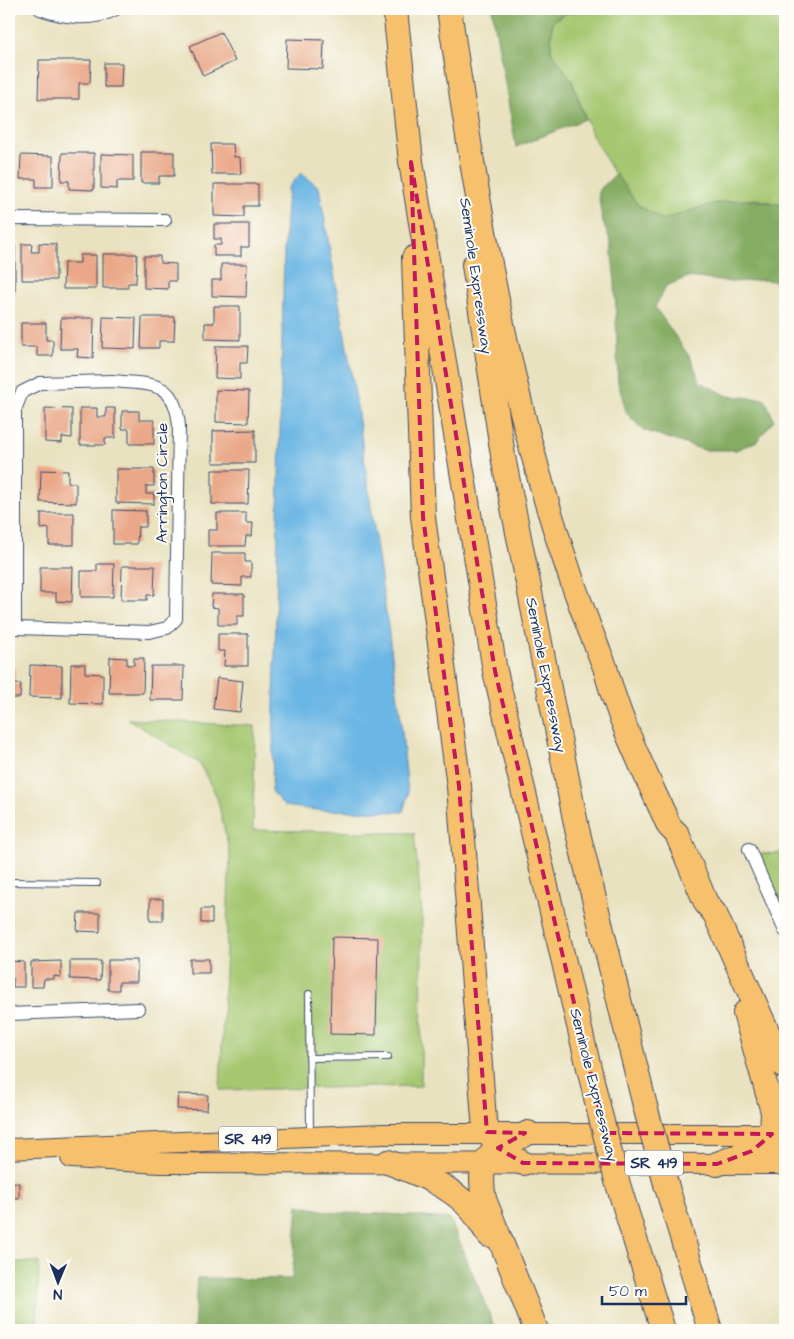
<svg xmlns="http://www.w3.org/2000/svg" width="794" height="1339" font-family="'Architects Daughter',sans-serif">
<rect width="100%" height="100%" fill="#fdfcf7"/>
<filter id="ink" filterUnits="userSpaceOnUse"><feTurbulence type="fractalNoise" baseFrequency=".02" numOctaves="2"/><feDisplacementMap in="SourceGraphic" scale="10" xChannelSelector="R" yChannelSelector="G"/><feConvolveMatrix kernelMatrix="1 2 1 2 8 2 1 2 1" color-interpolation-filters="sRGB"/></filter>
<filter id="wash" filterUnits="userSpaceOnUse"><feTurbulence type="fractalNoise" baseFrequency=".0096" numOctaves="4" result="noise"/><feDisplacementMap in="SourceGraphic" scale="20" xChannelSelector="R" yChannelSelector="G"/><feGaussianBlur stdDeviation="1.12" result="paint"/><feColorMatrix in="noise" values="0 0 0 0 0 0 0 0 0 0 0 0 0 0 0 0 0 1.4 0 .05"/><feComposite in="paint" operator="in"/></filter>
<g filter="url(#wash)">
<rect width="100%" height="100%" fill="#e9e2c0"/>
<!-- green -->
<path fill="#a5c76f" stroke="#607b66" d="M593 9H785V206L756 199 717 203 663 220 637 204 621 185 592 135 572 81 551 51 552 23C567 8 576 14 593 9Z
M128 719 255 726 253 830 414 833 422 914 421 1086 220 1090 230 854 217 797 199 763Z
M785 853V916L758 854Z
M9 1262H39L37 1330H9Z"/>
<!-- forest -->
<path fill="#84ac62" stroke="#506e60" d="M492 9H593C576 14 566 8 552 23L551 51 572 81 585 119 516 147Z
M616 174 637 204 663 220C706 205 739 192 785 206V282L764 280 732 282 688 277 666 286 655 307 691 359 700 382 728 396 765 399 774 420 757 441 736 450H704L643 430 627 414 618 383 615 283 611 243 602 219 598 191Z
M298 1205 336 1213 388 1214 450 1219 496 1330H194L197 1278 292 1279Z"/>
<!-- water -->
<path fill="#6bb6e4" stroke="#4372a1" d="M301 173 319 187 356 400 400 713 408 794 403 812 316 810 284 806 272 791 284 252 288 188Z"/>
<g id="blocks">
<!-- building -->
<path fill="#eaa888" d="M221 32 235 61 203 76 190 46Z
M287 39 324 40 323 69 286 68Z
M39 60H91L90 83H79V99H38Z
M104 63H122L121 87H104Z
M211 144H233L234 157H240L241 174H212Z
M141 152H174V176H159V183H141Z
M62 153H94V190L69 189V181H61Z
M101 154 133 155V181H117V189L101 188Z
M9 155H12L11 180H9Z
M21 155 53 156V187H36V179H20Z
M214 184H258V206H244V217L214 216Z
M214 224H249V247H241V256H214V245H221V239H214Z
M39 243 56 244V280H22V244H32L31 252H39Z
M9 245H15V291H9Z
M103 254H137L136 283H128V288H103Z
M80 255H96V289H63L64 263H80Z
M144 256H160V263L176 264V281H168V289L144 288Z
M221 264H247L246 297 212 296V280H221Z
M214 306H240V340L205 339V323H214Z
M103 317 136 318 135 349 102 348Z
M142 317H175L174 341H159V348H141Z
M61 318H94L93 358 77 357 78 349H60Z
M21 323H46V340H53V356H37V347H21Z
M216 346H248L247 363H240V379L215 378Z
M216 390 249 391 248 423 216 422Z
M45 408 72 409V438L62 437V443L45 442Z
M80 408H97V417H106V408H115V438H105V445H80Z
M122 411H139V420H154V444H129V429H122Z
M255 430V463H213V431Z
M116 469H154V486H146V494H154V504L116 503Z
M41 470 68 471V483H76V503L40 502Z
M212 470H249L248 504H212Z
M113 510 146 511V527H138L137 544H113Z
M41 513H74V545H49V528L41 529Z
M217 513H246V523H253L252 536H246L245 546H208V530H217Z
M212 553H245V562H251V577H242V586L211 585Z
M97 564H114L113 597H81V571H97Z
M122 566H155L154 595H147V600H121Z
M40 567H73L72 602 56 601V593H40Z
M212 594H244V616H237V625H218V608L211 607Z
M218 634H248V666H224L225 651H218Z
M110 657 127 658V665H134V658H144L143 693H109Z
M71 664H85V673L103 674V704L70 703Z
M30 665 62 666V698L29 697Z
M151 666H184L183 700H150Z
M9 667 15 668 14 684H21L20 698H9Z
M217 678 243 681 240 712 213 709Z
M9 781H12V797H9Z
M150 899H163V921H150Z
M201 909H212V923H201Z
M78 913H100V932L77 931Z
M332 937 378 938 376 1035 330 1034Z
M190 959H209V973H190Z
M108 960H137V982H119V990H108Z
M9 961 24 962V987H13V978H9Z
M61 961V977L54 976V979H44L43 987H31V962Z
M70 961H101L100 980 70 979Z
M178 1094 208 1095 207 1110 177 1109Z
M9 1182 19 1183V1198H9Z"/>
</g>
</g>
<g filter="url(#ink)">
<use href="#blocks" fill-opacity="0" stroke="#3a4a6d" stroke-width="1"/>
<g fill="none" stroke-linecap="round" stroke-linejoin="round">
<defs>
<path id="service" d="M9 882 97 883
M309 994 310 1135
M309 1058 388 1057"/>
<path id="minor" d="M40 9C64 18 93 22 116 9
M9 219 165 220
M112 381C151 385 175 379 179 426L176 619 167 628 149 632 15 628V410L22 392 40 383Z
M749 849 785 931
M9 1014 138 1009"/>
<path id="primary" d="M9 1149 383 1134H785
M71 1158 161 1163 785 1164"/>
<path id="motorway" d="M395 9 411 162 495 671 598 1106
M449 9C481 232 517 457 605 667 619 722 646 774 669 826L677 834 706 903 715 914 776 1051 785 1067
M414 258 423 517 459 786 484 1119C490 1142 501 1154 523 1163
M474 265 504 462 577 829 645 1106
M745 1013 773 1112 772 1134 785 1164
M528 1133C492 1150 476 1156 484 1199L536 1330
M388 1162C417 1173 450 1185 471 1209 478 1217 483 1227 489 1235
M717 1164 752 1151 772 1134
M617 1181 663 1330
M666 1184 710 1330"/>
</defs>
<!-- service casing -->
<use href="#service" stroke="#3a4a6d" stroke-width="8"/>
<!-- minor casing -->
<use href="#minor" stroke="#3a4a6d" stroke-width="14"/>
<!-- primary casing -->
<use href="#primary" stroke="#3a4a6d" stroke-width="22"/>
<!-- motorway casing -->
<use href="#motorway" stroke="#3a4a6d" stroke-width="26"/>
<!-- service -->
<use href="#service" stroke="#fff" stroke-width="6"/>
<!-- minor -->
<use href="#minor" stroke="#fff" stroke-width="12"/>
<!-- primary -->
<use href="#primary" stroke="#f7c06c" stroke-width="20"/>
<!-- motorway -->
<use href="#motorway" stroke="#f7c06c" stroke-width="24"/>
<defs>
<path id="motorway-bridge" d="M598 1106 617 1181
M645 1106 666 1184"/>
</defs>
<!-- motorway-bridge casing -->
<use href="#motorway-bridge" stroke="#3a4a6d" stroke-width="26" stroke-linecap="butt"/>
<!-- motorway-bridge -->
<use href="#motorway-bridge" stroke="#f7c06c" stroke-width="24"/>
</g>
</g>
<!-- marked area -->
<path fill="none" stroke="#c2185b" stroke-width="4" stroke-dasharray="10 6" stroke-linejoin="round" d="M411 162 495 671 605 1133 772 1134 752 1151 717 1164 523 1163 498 1148 525 1133 487 1132 459 786 423 517Z"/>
<g text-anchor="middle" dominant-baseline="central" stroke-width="4" stroke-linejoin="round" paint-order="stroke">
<!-- shield labels -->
<g fill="#fdfcf7" stroke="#5f6c8c" stroke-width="1">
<rect x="219" y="1126.5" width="58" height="25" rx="4"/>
<rect x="625" y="1150.5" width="58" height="25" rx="4"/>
</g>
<g font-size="15" font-weight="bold" fill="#1b2f5e">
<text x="248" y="1139">SR 419</text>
<text x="654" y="1163">SR 419</text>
</g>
<!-- street labels -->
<g font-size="16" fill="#1b2f5e" stroke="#fdfcf7">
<text transform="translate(476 276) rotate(82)">Seminole Expressway</text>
<text transform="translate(162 483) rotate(-90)">Arrington Circle</text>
<text transform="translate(546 675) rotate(79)">Seminole Expressway</text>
<text transform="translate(594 1085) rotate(76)">Seminole Expressway</text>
</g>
</g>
<!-- margin -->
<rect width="794" height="1339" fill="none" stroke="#fdfcf7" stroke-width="30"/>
<!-- north arrow -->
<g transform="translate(58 1282) rotate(181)" stroke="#fdfcf7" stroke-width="4" paint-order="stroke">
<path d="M0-4L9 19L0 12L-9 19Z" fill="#1b2f5e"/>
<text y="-8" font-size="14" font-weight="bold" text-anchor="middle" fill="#1b2f5e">N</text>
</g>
<!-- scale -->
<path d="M602 1296v8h84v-8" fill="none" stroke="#1b2f5e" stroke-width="2.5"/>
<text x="609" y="1296" font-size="15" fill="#1b2f5e" stroke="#fdfcf7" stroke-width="4" paint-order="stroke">50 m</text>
</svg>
